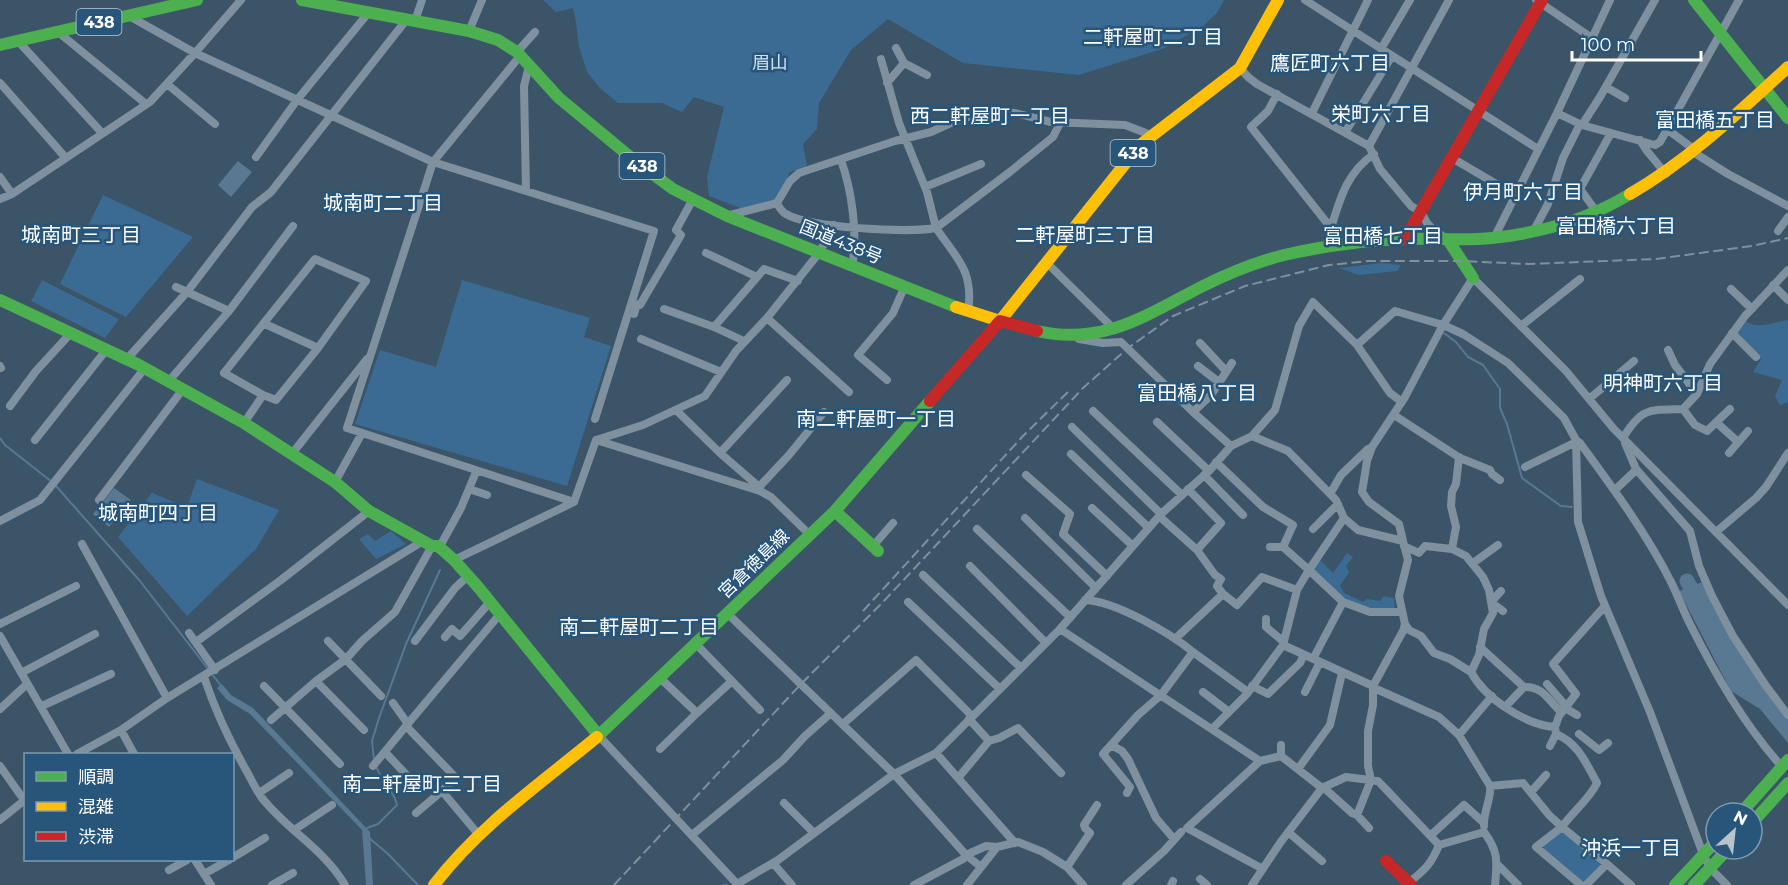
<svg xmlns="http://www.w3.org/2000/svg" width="1788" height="885" font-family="Montserrat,'Noto Sans JP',sans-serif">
<rect width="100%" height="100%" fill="#3b5468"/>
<!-- green -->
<path fill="#3b6b92" d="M543 0H1224L1217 13 1203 26 1165 48 1079 75 963 63 888 19 851 50 819 103 817 129 803 144 807 166 790 172 778 199 743 209 709 196 707 177 724 107 694 97 682 112 662 103H618L600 88 587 72 579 47 576 23 573 8 556 12Z
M103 195 193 237 126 317 60 284Z
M1382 263 1401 265 1397 271 1359 275 1339 268Z
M42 280 119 319 105 338 31 301Z
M462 280 590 318 584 337 611 346 567 486 355 424 380 350 436 367Z
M1744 320C1758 331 1773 322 1788 320V402L1780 405 1775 396 1782 380 1753 372 1761 359 1736 334Z
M197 479 279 510 256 549 187 616 118 537 152 493 187 507Z
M391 531 406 544 376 559 359 539 368 534 375 541Z
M1347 553 1353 557 1346 566 1349 572 1340 586 1344 593 1363 602 1367 599 1380 601 1384 596 1394 598 1395 609C1351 611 1342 597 1313 569L1320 560 1333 573Z
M1562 830 1602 864 1584 883 1542 847Z"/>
<!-- water -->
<path fill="#597892" d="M238 161 252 172 231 197 218 185Z
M114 488 131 500 109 527 93 514Z
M1702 582 1763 685 1788 720V743L1760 709 1731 691 1679 591Z
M222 684 231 695 253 708 370 832 373 885H366L362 830 250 714 227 700 217 688Z"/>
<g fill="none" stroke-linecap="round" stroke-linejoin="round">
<!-- stream -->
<path stroke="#597892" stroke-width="2" d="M1444 333 1456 342 1468 357 1483 365 1500 389V408L1507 424 1522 478 1561 506 1572 507
M0 438 5 445 52 482
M56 486 140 581 222 687
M374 760 372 741 379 718 406 644 440 570
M367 828 378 824 397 805C395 792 381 781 376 766
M369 838 387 853 418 885
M723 885H727"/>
<!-- river -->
<path stroke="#597892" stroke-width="15" d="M1687 581 1700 605"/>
<!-- street -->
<path stroke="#7f909f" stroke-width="8" d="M1305 0 1538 149
M1536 0 1592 38
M1655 0 1600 97 1582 125 1655 145 1660 142 1739 0
M129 16 195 53 433 162 654 231 595 419
M415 21 422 0
M469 31 482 0
M58 32 146 104
M18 41 102 133
M896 48 904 63
M1381 49 1410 0
M517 52 535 32
M881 59 899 123 927 192 936 228 1011 171 1053 137 1060 123
M1240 68 1248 77 1257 84 1369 146 1380 169 1411 206 1421 212 1427 223 1434 230 1447 239
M0 83 65 157
M887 83 904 63 927 75
M167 84 215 124
M1606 87 1625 98
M1277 94 1268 111 1251 127 1331 228C1340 199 1347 172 1374 154
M1312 113 1368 0
M1557 113 1582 125
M1668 130 1695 150
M1346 131 1392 56
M1640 140 1647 151 1666 174
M1369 146 1449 0
M1693 152 1728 174 1788 206
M256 157 297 100 369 12
M1452 158 1515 195
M841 160C852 191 858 234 852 267
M0 177 12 194
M925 187 981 164
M526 191 524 86 529 66
M0 199 12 194 150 102 195 53 241 0
M777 203C779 207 782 212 786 214 809 228 909 233 936 228 958 260 974 271 968 312
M1596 211 1580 189 1611 133
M730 215 777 203 790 181 799 173 895 141 931 132 955 121 992 110 1015 113 1051 122 1125 125 1151 135
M1778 231 1788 217
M1533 232 1548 204 1563 158 1580 124
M1494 238 1557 113 1610 0
M1326 247 1331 228
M706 253 757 277
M1046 262 1115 330
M1773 285 1788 300
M176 287 229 311
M1731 289 1752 309
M664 309 714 327
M634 314 637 304 640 305 681 235 676 230 693 199
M767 318 849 392
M265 324 318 348
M1521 326 1580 279
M1732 333 1756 357
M641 339 721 372
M1079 339 1103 343 1121 342 1193 412 1231 446
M744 341 714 327 764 269 798 281
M1200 343 1226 371
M1357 345 1390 393 1402 402
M1668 350 1675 365 1697 394
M127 359 187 292 252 207 271 192 407 19
M0 366 1 368
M1198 366 1220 383
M887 380 858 355 893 313 904 288
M169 381 229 311 293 226
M1589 399 1634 361
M10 406 36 371 70 334
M1683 409 1695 425 1707 431 1730 409
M676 410 720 453 757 485 760 490
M1093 411 1182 495
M1193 412 1211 395 1232 363
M1394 415 1460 458 1490 470 1492 474 1500 480
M1157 422 1209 471
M1716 422 1738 442
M244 423 263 395 224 373 315 259 366 281 318 348 276 400 263 395
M1072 427 1161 514
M1252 436 1275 410 1299 326 1313 302 1357 345 1395 311 1443 325 1463 334 1508 363 1564 418 1576 440 1580 443C1612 487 1645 531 1670 580 1677 593 1682 608 1689 622 1715 674 1743 723 1782 767
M1623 438C1642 407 1649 410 1683 409L1697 394 1710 364 1745 316 1788 270
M35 440 107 349
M596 440 760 491 771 497 810 535
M1576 440 1578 522 1601 596 1650 712 1703 854 1710 868 1727 885
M1625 443 1636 469 1690 531 1699 566 1712 596 1733 636 1766 686 1788 715
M720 453 787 380
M1729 453 1748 431
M1071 454 1149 528
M291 455 367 359
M1216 462 1263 507 1293 525 1283 547
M1525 467 1576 442
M1026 475 1070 514 1063 534 1107 576
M1204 475 1243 515
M335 482 362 433
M759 487 789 455 824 412
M469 489 487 495
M1615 490 1636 470
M1330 494 1341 475 1368 449 1372 447
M99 500 183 389
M574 502 596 440 643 425 705 396 736 351 767 318 819 253 834 225
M1092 508 1133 546
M1159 516 1197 550 1221 523 1188 489
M1025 518 1096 588
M1344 518 1309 570 1343 602 1370 612H1402
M0 521 40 500 145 368
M977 529 1070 617
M1313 529 1338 504
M1716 532 1756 498 1766 487 1788 453
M1403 541 1399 524 1369 502 1362 492 1367 461 1372 447 1405 397 1443 325 1473 278 1566 371 1613 428 1788 605
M82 544 167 698
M873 546 893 523
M1404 546 1419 553 1425 546 1452 549 1466 556 1483 577 1489 590 1493 613 1484 629 1479 655 1471 672C1485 698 1525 725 1555 727L1559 716 1576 694 1553 664 1604 607
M1270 547H1283L1309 570 1297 590 1283 645
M439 548 461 508 476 472
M1452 549 1456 527 1451 506 1452 492 1456 484 1459 457
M454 560 574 502 347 428 433 162 520 56
M1473 563 1498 545
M970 566 1046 643
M923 575 1021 668
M1223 594 1237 605 1262 577 1297 590
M1085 600C1115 601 1170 633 1193 652L1161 695 1138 715 1103 754 1130 787 1127 793
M1492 601 1501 591
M908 602 1000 689
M1492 603 1503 611
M728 614 894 774 966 855 981 867
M1266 619V627L1284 642
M0 624 76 586
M1405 624 1409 630 1421 636 1434 653 1450 659 1471 672
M1060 629 1161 514 1209 471 1231 446 1252 436 1288 451 1336 500 1344 518 1358 530 1403 541 1408 560 1399 596 1405 624 1403 631 1373 686 1283 645 1247 694 1212 729
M189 633 215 670
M0 636 68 754
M445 637 452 629 460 636 490 602
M1176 638 1223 594 1217 586 1221 579 1215 575 1197 550
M328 641 381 696
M415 641 455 588 468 576
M196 642 281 580 369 511
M696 644 760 710
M1480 647 1524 687 1506 706
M1193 652 1248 692
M1313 659 1343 602
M21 673 95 634
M204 677C215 710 229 740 246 770 251 779 256 790 262 798 287 830 324 849 345 885
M660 678 697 713 732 681
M316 681 364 730
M1547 684 1566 706
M264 686 340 764
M1252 686 1268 694 1300 663 1304 655
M1524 687C1543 686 1548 700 1561 712
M1374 688 1439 717 1459 735 1490 786 1523 783 1549 815 1562 827C1574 810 1588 801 1597 783 1586 763 1578 743 1556 734L1555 727
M1203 692 1229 712
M1305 692 1320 662
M393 703 408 724
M42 706 111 674
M1565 708 1577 715
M0 709 27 684
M969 719 989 741 999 738 1018 728 1061 773
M271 720 316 681 346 659 362 641 395 612 432 546
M843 724 916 660 972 716
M121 730 134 754
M1579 734 1599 750 1608 743
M1459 735 1492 696
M599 736 738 885
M1111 745 1122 751 1128 759 1156 818 1174 839
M1550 746 1556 734
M660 749 697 713
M385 752 414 783
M936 753 1015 843
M77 754 121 730 167 698 423 541
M1281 756V745
M1260 761 1187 828 1263 869
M0 766 24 800
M373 766 406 726
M1298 769 1330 725 1342 673
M958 778 989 741
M1323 787 1352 813 1357 815 1371 780 1368 766V731L1373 705V686
M1531 792 1546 775
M259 793 289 773
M784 803 814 833
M416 813 442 791
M1357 815 1369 828
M0 820 26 799
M1484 826C1483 813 1492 796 1490 786
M294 830 332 805
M1288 832 1322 861
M478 834 442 791 456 778 406 726 500 614
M692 835 783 760 805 736 831 713
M1431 835 1464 805 1483 822
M1439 845 1484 832C1499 852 1497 862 1495 885
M232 858 265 838
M195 860 211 885
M773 863 792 885
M1497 864 1518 885
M1067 867 1090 833 1085 828 1084 825 1097 805
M169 870 187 860
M204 874 229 860
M1200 879 1207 885
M737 884 778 860 894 774 936 753 1060 629 1260 761 1281 756 1322 788 1346 777 1378 781 1439 845C1430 867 1423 871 1406 885
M272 885 293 873
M914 885 963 859 966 855 986 846 997 847 1018 842 1043 852 1067 867 1083 885
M967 885 997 847
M1126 885 1164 851 1181 832
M1171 885 1173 881
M1252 885 1280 843 1322 788
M1581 885 1536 847 1562 827 1607 864
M1586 885 1607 864 1631 885"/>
<!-- fast -->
<path stroke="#4caf50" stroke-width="12" d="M302 0 469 31 498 40 517 52 559 98 634 160 673 189 727 216 956 307
M1694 0 1788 118
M0 45 197 0
M1448 240 1473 278
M0 300 139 365 244 423 335 482 369 511 432 546H438L454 560 479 588 599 736
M1037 331C1104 346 1146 315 1203 286 1229 273 1256 262 1284 255 1324 246 1365 240 1406 239 1435 238 1464 241 1492 238 1540 233 1589 219 1630 194
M835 511 878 551
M597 737 835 511 930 401
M1741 813 1788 760
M1752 823 1788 783
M1675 885 1716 841
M1694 885 1728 849"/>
<!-- slow -->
<path stroke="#ffc107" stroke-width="12" d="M1630 194C1689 160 1738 113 1788 67
M956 307 1000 321 1140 145 1240 68 1278 0
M434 885C479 826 540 784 597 737"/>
<!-- jam -->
<path stroke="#c62828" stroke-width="12" d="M1405 239 1542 0
M930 401 1000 321 1037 331
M1386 861 1411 885"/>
<!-- rail -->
<path stroke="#81909f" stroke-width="2" stroke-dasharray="10 4.5" stroke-linecap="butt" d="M863 611 1023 436 1070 390
M614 885 801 684 883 602 1083 388 1128 348 1173 316 1245 286 1329 265 1368 261H1460L1529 264 1656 259 1752 246 1788 238"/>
</g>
<g text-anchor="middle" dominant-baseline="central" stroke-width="5" stroke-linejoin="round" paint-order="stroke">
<!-- shield labels -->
<g fill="#28567b" stroke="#beccd7" stroke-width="1.5">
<rect x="76.5" y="9" width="45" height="26" rx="4.5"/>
<rect x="1110.5" y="140" width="45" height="26" rx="4.5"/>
<rect x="619.5" y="153" width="45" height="26" rx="4.5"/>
</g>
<g font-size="16" font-weight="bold" fill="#fff">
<text x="99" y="22">438</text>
<text x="1133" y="153">438</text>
<text x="642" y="166">438</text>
</g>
<!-- park labels -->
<g font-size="18" fill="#cee3f3" stroke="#28567b">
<text x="770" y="63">眉山</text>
</g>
<!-- street labels -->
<g font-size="18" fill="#fff" stroke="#28567b">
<text transform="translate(841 242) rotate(22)">国道438号</text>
<text transform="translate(754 564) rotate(-44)">宮倉徳島線</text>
</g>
<!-- neighbourhood labels -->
<g font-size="20" fill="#fff" stroke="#28567b">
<text x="1153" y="37">二軒屋町二丁目</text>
<text x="1330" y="63">鷹匠町六丁目</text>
<text x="1381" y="114">栄町六丁目</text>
<text x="990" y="116">西二軒屋町一丁目</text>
<text x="1715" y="120">富田橋五丁目</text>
<text x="1523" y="192">伊月町六丁目</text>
<text x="383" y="203">城南町二丁目</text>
<text x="1616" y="226">富田橋六丁目</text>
<text x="81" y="235">城南町三丁目</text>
<text x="1085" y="235">二軒屋町三丁目</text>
<text x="1383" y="236">富田橋七丁目</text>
<text x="1663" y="383">明神町六丁目</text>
<text x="1197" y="393">富田橋八丁目</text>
<text x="876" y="419">南二軒屋町一丁目</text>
<text x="158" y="513">城南町四丁目</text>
<text x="639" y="627">南二軒屋町二丁目</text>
<text x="422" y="784">南二軒屋町三丁目</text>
<text x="1631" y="848">沖浜一丁目</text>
</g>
</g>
<!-- legend -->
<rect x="24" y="753" width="210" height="108" fill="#28567b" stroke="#7e9ab0" stroke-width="1.5"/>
<rect x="36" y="772" width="30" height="9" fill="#4caf50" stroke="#7e9ab0" stroke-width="1.5"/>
<text x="78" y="783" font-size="18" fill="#ffffff">順調</text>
<rect x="36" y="802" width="30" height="9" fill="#ffc107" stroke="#7e9ab0" stroke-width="1.5"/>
<text x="78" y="813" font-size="18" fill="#ffffff">混雑</text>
<rect x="36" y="832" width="30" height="9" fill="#c62828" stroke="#7e9ab0" stroke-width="1.5"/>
<text x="78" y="843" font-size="18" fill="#ffffff">渋滞</text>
<!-- north arrow -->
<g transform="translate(1734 831) rotate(27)"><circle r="28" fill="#28567b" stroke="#7e9ab0" stroke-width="1.5"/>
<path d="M0-4.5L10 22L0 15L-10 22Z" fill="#bac3ca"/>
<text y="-9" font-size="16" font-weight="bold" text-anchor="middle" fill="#ffffff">N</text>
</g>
<!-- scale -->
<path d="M1572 51v9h129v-9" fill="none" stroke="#ffffff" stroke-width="3"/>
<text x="1581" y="51" font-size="18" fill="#ffffff" stroke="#28567b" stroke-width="4.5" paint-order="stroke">100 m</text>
</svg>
